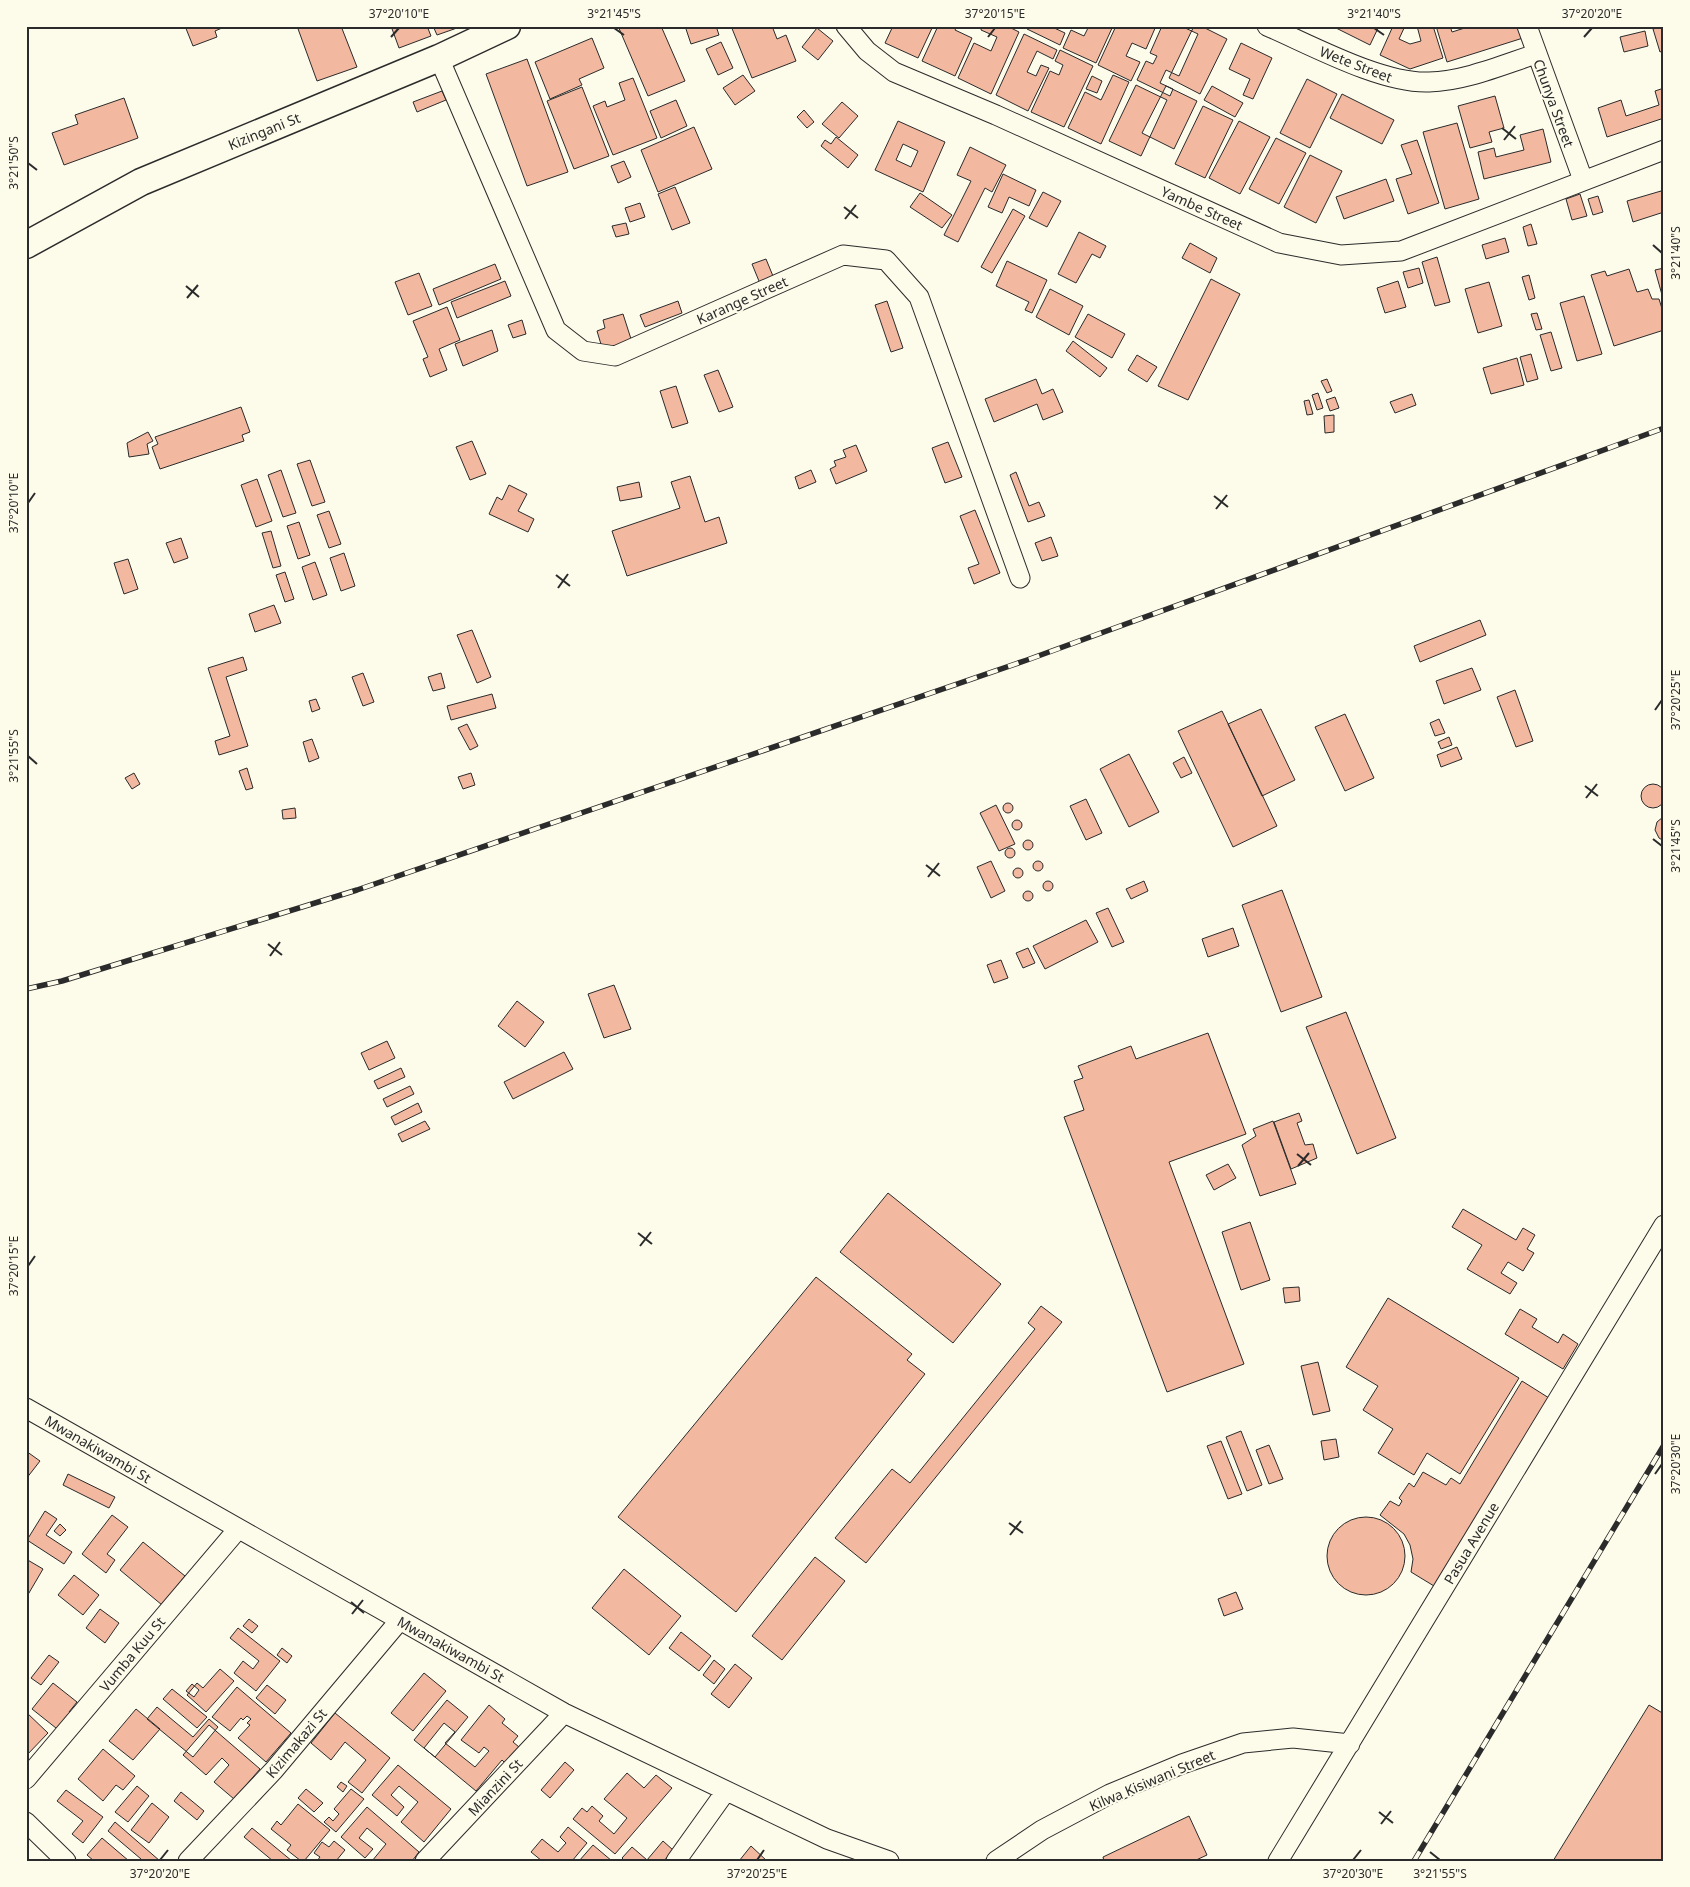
<svg xmlns="http://www.w3.org/2000/svg" width="1690" height="1887" font-family="'Noto Sans',sans-serif">
<rect width="100%" height="100%" fill="#fdfbea"/>
<!-- building -->
<path fill="#f2b8a0" stroke="#2b2b2b" fill-rule="evenodd" d="M185 26H221L222 28 215 31 217 37 193 46Z
M297 26H341L357 67 317 81Z
M391 26H427L431 36 399 48Z
M433 26H456L457 28 437 35Z
M618 26H661L685 81 648 96Z
M685 26H716L719 35 691 44Z
M731 26H772L777 39 786 35 796 61 752 78Z
M893 26H933L918 58 885 43Z
M938 26H957L955 30 972 38 955 76 922 61Z
M982 26H1007L1019 32 991 94 958 78 974 43 991 51 997 37 981 30Z
M1028 26H1050L1065 33 1060 45 1027 29Z
M1089 26H1113L1096 63 1063 48 1071 30 1084 36Z
M1116 26H1156L1146 49 1132 43 1126 56 1140 62 1131 81 1098 65Z
M1162 26H1181L1198 34 1179 76 1166 70 1160 83 1173 89 1170 96 1137 80 1146 61 1153 64 1157 56 1150 53Z
M1194 26H1201L1227 39 1200 94 1169 78Z
M1337 26H1379L1370 45 1336 28Z
M1393 26H1405L1399 39 1410 44 1421 41 1417 26H1433L1443 58 1410 69 1380 55Z
M1436 26H1450L1452 32 1471 26H1519L1523 38 1447 62Z
M1664 26V50L1660 52 1653 29Z
M817 28 833 41 818 60 802 47Z
M1645 31 1648 46 1624 52 1620 37Z
M1024 34 1057 50 1053 59 1037 51 1027 72 1036 76 1041 65 1049 68 1028 111 996 95Z
M592 38 604 68 579 79 582 85 550 99 535 62Z
M721 42 733 68 718 75 706 49Z
M1241 43 1272 58 1253 99 1243 95 1250 79 1229 69Z
M1060 50 1093 66 1064 127 1031 112 1050 71 1059 75 1063 65 1055 61Z
M527 59 568 172 527 186 486 74Z
M743 75 755 91 735 105 723 88Z
M1113 75 1129 82 1101 144 1068 128 1085 92 1101 100Z
M1092 76 1102 81 1097 93 1086 89Z
M633 78 657 138 613 155 593 106 605 101 607 107 625 100 619 83Z
M1307 79 1337 94 1310 148 1280 133Z
M1136 85 1167 100 1141 156 1109 141Z
M1166 86 1197 101 1174 149 1142 133Z
M1212 86 1243 103 1235 117 1204 100Z
M582 87 609 156 574 169 547 101Z
M1664 88V118L1607 137 1598 108 1621 100 1626 116 1659 105 1655 91Z
M442 91 446 100 417 112 413 102Z
M1342 94 1394 120 1382 144 1330 118Z
M1495 96 1504 128 1489 132 1492 142 1470 148 1458 106Z
M124 98 138 138 64 165 52 133 78 124 75 115Z
M676 100 687 126 661 138 650 111Z
M842 102 858 116 839 138 822 124Z
M1203 106 1233 120 1205 178 1175 164Z
M804 110 814 122 807 128 797 117Z
M898 121 945 142 923 192 875 170ZM903 144 918 151 911 167 896 160Z
M1239 121 1270 137 1240 194 1209 178Z
M1457 123 1479 199 1445 209 1423 132Z
M694 127 712 169 658 192 641 150Z
M1543 129 1551 162 1484 179 1478 152 1494 148 1496 157 1524 150 1520 135Z
M836 137 858 155 848 168 821 146 825 140 831 144Z
M1276 138 1306 153 1279 204 1249 189Z
M1417 140 1439 203 1408 214 1396 179 1412 174 1401 145Z
M970 147 1006 165 992 192 985 188 958 242 944 235 971 181 957 175Z
M1310 155 1342 171 1316 223 1284 207Z
M624 161 631 177 618 183 611 166Z
M1003 174 1036 190 1029 206 1009 197 1002 213 988 207Z
M1386 179 1394 201 1344 219 1336 197Z
M675 187 690 223 672 230 658 194Z
M1661 191 1664 199V212L1633 222 1627 201Z
M1043 192 1061 201 1047 227 1029 218Z
M920 193 952 215 942 228 910 207Z
M1580 194 1587 216 1572 220 1566 199Z
M1598 196 1603 212 1593 215 1588 199Z
M640 203 645 217 630 222 625 208Z
M1013 209 1025 216 992 273 981 267Z
M626 223 629 234 616 237 612 226Z
M1531 224 1537 244 1528 246 1523 227Z
M1079 232 1106 246 1100 258 1092 254 1076 283 1058 274Z
M1505 238 1509 252 1486 259 1482 245Z
M1190 243 1217 258 1210 273 1182 258Z
M1437 257 1450 302 1435 306 1422 262Z
M766 259 775 281 761 286 752 264Z
M1007 261 1047 280 1032 313 1025 310 1029 302 996 286Z
M495 264 501 279 439 305 433 289Z
M1419 268 1423 283 1408 288 1403 272Z
M1664 268V302L1655 270Z
M1629 269 1637 292 1648 289 1652 299H1659L1664 315V330L1614 346 1591 275 1605 271 1607 276Z
M419 273 432 306 408 315 395 282Z
M1529 275 1535 298 1529 300 1522 277Z
M1211 279 1240 294 1188 400 1158 386Z
M505 281 511 296 457 318 451 302Z
M1398 281 1406 307 1385 313 1377 288Z
M1489 282 1502 326 1478 333 1465 289Z
M1050 289 1083 306 1069 335 1036 317Z
M1584 296 1602 354 1577 361 1560 303Z
M678 301 682 313 645 327 640 315Z
M887 301 903 348 891 352 875 305Z
M447 307 460 340 439 349 447 370 430 377 423 359 428 357 413 321Z
M1537 313 1542 329 1536 330 1531 314Z
M623 314 632 342 603 351 597 331 605 328 603 320Z
M1088 314 1125 334 1112 358 1075 337Z
M522 320 526 334 513 338 508 325Z
M492 330 498 351 463 366 455 344Z
M1551 332 1562 368 1551 371 1540 335Z
M1073 341 1107 368 1100 377 1066 351Z
M1531 354 1538 379 1527 382 1520 357Z
M1137 355 1157 367 1147 382 1128 370Z
M1517 358 1524 385 1491 394 1483 368Z
M718 370 733 407 719 412 704 375Z
M1036 379 1042 394 1053 389 1063 412 1043 420 1037 404 994 422 985 399Z
M1327 379 1332 391 1327 393 1321 381Z
M676 386 688 423 672 428 660 391Z
M1318 393 1323 408 1317 410 1312 395Z
M1412 394 1416 405 1395 413 1390 402Z
M1335 397 1339 408 1330 411 1326 400Z
M1309 400 1313 414 1307 415 1304 401Z
M241 407 250 432 242 435 244 441 160 469 152 447 158 444 155 437Z
M1334 415V432L1325 433 1324 416Z
M148 432 153 441 147 444 149 454 129 457 127 443Z
M472 441 486 474 470 480 456 447Z
M948 442 962 477 945 483 932 448Z
M856 445 867 471 836 484 830 469 836 466 834 461 846 457 843 450Z
M310 460 325 502 312 506 297 464Z
M281 470 296 513 283 517 268 475Z
M811 470 816 482 799 489 795 477Z
M1016 472 1029 506 1039 502 1045 516 1028 522 1010 475Z
M690 476 705 522 719 517 727 543 627 576 612 531 680 508 671 482Z
M257 479 272 521 256 527 241 485Z
M639 482 642 497 620 501 617 487Z
M509 485 527 494 518 511 534 519 528 532 489 514 497 497 502 500Z
M975 510 1000 573 974 584 968 568 979 564 960 516Z
M329 511 341 544 329 548 317 515Z
M299 522 310 555 298 559 287 526Z
M271 531 281 566 273 568 262 533Z
M1051 537 1058 556 1042 561 1035 543Z
M181 538 188 558 174 563 166 543Z
M344 553 355 586 341 591 330 558Z
M128 559 138 589 124 594 114 563Z
M315 562 327 595 313 600 302 567Z
M285 572 294 599 285 602 276 575Z
M274 605 281 623 255 632 249 614Z
M1480 620 1486 635 1420 662 1414 646Z
M472 630 491 677 477 683 457 635Z
M243 657 247 670 226 677 248 746 219 755 215 741 230 736 208 668Z
M1472 668 1481 690 1444 704 1436 681Z
M363 673 374 702 363 706 352 677Z
M441 673 445 688 433 691 428 677Z
M1515 690 1533 741 1516 747 1497 697Z
M492 694 496 708 451 720 447 706Z
M316 699 320 709 312 712 309 701Z
M1261 709 1295 780 1262 796 1228 724Z
M1222 711 1277 826 1233 847 1178 731Z
M1345 714 1374 778 1345 791 1315 727Z
M1439 719 1445 733 1435 736 1430 723Z
M467 724 478 746 470 750 458 728Z
M1449 737 1452 745 1441 749 1438 742Z
M312 739 319 758 309 762 303 742Z
M1457 747 1462 759 1441 767 1437 755Z
M1129 754 1159 812 1129 827 1100 769Z
M1184 757 1192 773 1181 778 1173 763Z
M247 768 253 788 246 790 239 771Z
M134 773 140 784 132 789 125 778Z
M471 773 475 785 463 789 458 777Z
M1641 796a12 12 0 1 1 24 0a12 12 0 1 1-24 0Z
M1086 799 1102 833 1086 840 1070 806Z
M1003 808a5 5 0 1 1 10 0a5 5 0 1 1-10 0Z
M996 805 1015 844 999 851 980 813Z
M295 808 296 818 283 819 282 810Z
M1663 817H1664V841L1659 838 1655 830 1657 822Z
M1012 825a5 5 0 1 1 10 0a5 5 0 1 1-10 0Z
M1023 845a5 5 0 1 1 10 0a5 5 0 1 1-10 0Z
M1005 853a5 5 0 1 1 10 0a5 5 0 1 1-10 0Z
M1033 866a5 5 0 1 1 10 0a5 5 0 1 1-10 0Z
M991 861 1005 891 991 898 977 867Z
M1013 873a5 5 0 1 1 10 0a5 5 0 1 1-10 0Z
M1144 881 1148 891 1131 899 1126 889Z
M1043 886a5 5 0 1 1 10 0a5 5 0 1 1-10 0Z
M1282 890 1322 997 1281 1012 1242 905Z
M1023 896a5 5 0 1 1 10 0a5 5 0 1 1-10 0Z
M1108 908 1124 942 1112 947 1096 913Z
M1086 920 1098 942 1045 969 1033 946Z
M1233 928 1239 946 1208 957 1202 939Z
M1028 948 1035 963 1023 968 1016 953Z
M1001 960 1008 978 994 983 987 965Z
M614 985 631 1029 604 1038 588 994Z
M517 1001 544 1022 525 1047 498 1026Z
M1346 1012 1396 1138 1357 1154 1306 1027Z
M1208 1033 1246 1134 1169 1162 1244 1364 1167 1392 1064 1117 1084 1110 1074 1081 1083 1078 1078 1066 1131 1046 1136 1059Z
M387 1041 395 1058 369 1070 361 1053Z
M564 1052 573 1069 513 1099 504 1082Z
M401 1068 405 1077 378 1089 374 1081Z
M410 1086 414 1094 387 1107 383 1099Z
M418 1103 422 1112 395 1125 391 1117Z
M1299 1113 1302 1121 1297 1123 1305 1145 1313 1144 1317 1158 1291 1169 1274 1122Z
M425 1121 430 1129 402 1142 398 1134Z
M1273 1121 1296 1184 1260 1196 1242 1145 1256 1136 1253 1129Z
M1228 1164 1236 1178 1214 1190 1206 1175Z
M888 1193 1001 1284 953 1343 840 1252Z
M1463 1209 1516 1240 1523 1228 1535 1235 1527 1249 1534 1253 1523 1271 1508 1262 1501 1273 1517 1283 1510 1294 1467 1269 1482 1245 1452 1227Z
M1250 1222 1270 1280 1241 1290 1222 1232Z
M816 1277 912 1354 907 1360 925 1374 736 1612 618 1517Z
M1299 1287 1300 1301 1285 1303 1283 1288Z
M1388 1298 1519 1378 1460 1474 1427 1453 1414 1475 1378 1453 1393 1429 1363 1410 1378 1386 1346 1367Z
M1041 1306 1062 1322 866 1563 835 1538 892 1469 910 1483 1035 1329 1028 1323Z
M1520 1309 1537 1319 1532 1327 1558 1343 1563 1334 1578 1344 1563 1369 1505 1334Z
M1318 1362 1330 1411 1313 1415 1301 1366Z
M1522 1381 1549 1398 1434 1586 1411 1572 1413 1559 1410 1545 1404 1534 1380 1515 1390 1501 1399 1506 1402 1501 1399 1498 1409 1483 1414 1487 1423 1472 1446 1485 1451 1478 1460 1484Z
M1241 1431 1262 1485 1247 1491 1226 1437Z
M1336 1439 1339 1457 1324 1460 1321 1441Z
M1221 1441 1242 1494 1228 1499 1207 1446Z
M1269 1445 1283 1479 1269 1484 1256 1450Z
M26 1451 40 1461 26 1479Z
M68 1474 115 1497 109 1508 63 1485Z
M45 1511 57 1519 46 1535 72 1552 64 1564 27 1540Z
M112 1515 128 1527 107 1554 115 1560 106 1573 82 1554Z
M1327 1556a39 39 0 1 1 78 0a39 39 0 1 1-78 0Z
M60 1524 66 1530 60 1536 54 1531Z
M143 1542 185 1576 162 1605 120 1570Z
M815 1557 845 1581 782 1660 752 1636Z
M26 1559 43 1569 26 1598Z
M624 1569 681 1616 649 1655 592 1608Z
M74 1575 99 1595 83 1615 58 1595Z
M1236 1592 1243 1609 1224 1616 1218 1599Z
M100 1609 119 1623 105 1643 86 1628Z
M249 1619 258 1626 252 1633 243 1626Z
M238 1628 280 1661 256 1691 234 1673 243 1661 253 1669 259 1661 230 1638Z
M681 1632 711 1656 699 1671 669 1648Z
M282 1648 292 1656 287 1663 277 1655Z
M49 1655 59 1662 41 1685 31 1678Z
M714 1660 725 1669 714 1684 703 1675Z
M735 1664 752 1678 729 1708 711 1694Z
M220 1669 234 1681 206 1712 187 1695 197 1683 203 1688Z
M424 1673 446 1691 413 1731 391 1713Z
M53 1683 77 1702 69 1712 74 1716 61 1732 32 1709Z
M192 1684 199 1690 194 1697 186 1691Z
M267 1685 286 1700 275 1714 256 1698Z
M237 1687 291 1733 266 1762 238 1738 250 1725 247 1723 251 1719 247 1716 243 1720 241 1718 230 1731 212 1717Z
M172 1689 207 1717 197 1728 163 1699Z
M447 1700 468 1717 435 1757 414 1740Z
M489 1705 505 1719 502 1723 518 1736 513 1742 519 1747 506 1764 502 1760 476 1791 424 1748 444 1723 455 1732 445 1743 475 1767 489 1751 484 1747 479 1753 461 1740Z
M1649 1705 1664 1714V1861H1553Z
M157 1707 193 1737 209 1719 218 1727 193 1757 147 1719Z
M136 1709 160 1729 133 1760 109 1741Z
M26 1712 48 1733 26 1756Z
M335 1713 390 1758 362 1793 348 1782 366 1760 345 1742 331 1760 311 1743Z
M209 1725 260 1769 234 1799 214 1782 229 1765 222 1758 206 1775 183 1755Z
M103 1749 135 1776 123 1790 116 1785 103 1801 78 1779Z
M565 1762 574 1770 550 1798 541 1790Z
M398 1765 451 1809 424 1842 401 1822 418 1802 399 1786 391 1795 404 1807 397 1816 372 1795Z
M627 1773 644 1788 656 1775 672 1788 615 1854 573 1819 582 1808 587 1812 592 1806 603 1816 599 1821 614 1834 627 1818 604 1799Z
M341 1782 347 1786 343 1792 337 1787Z
M137 1786 149 1796 128 1822 115 1812Z
M306 1789 323 1803 314 1812 298 1798Z
M351 1789 364 1799 336 1832 324 1822 329 1817 333 1821 339 1814 334 1809Z
M66 1790 103 1817 83 1843 72 1834 83 1821 57 1801Z
M181 1792 204 1811 197 1820 174 1801Z
M152 1803 169 1817 149 1843 131 1830Z
M298 1804 330 1830 304 1861H301L287 1850 291 1845 271 1829 277 1821 281 1825Z
M367 1807 419 1852 412 1861H372L386 1844 367 1828 359 1838 373 1849 365 1858 341 1837Z
M1189 1816 1207 1855 1194 1861H1104L1103 1857Z
M115 1822 160 1861H140L141 1859 108 1831Z
M568 1827 587 1843 572 1861H542L531 1852 542 1839 558 1852 566 1843 560 1837Z
M252 1828 292 1861H273L244 1837Z
M102 1838 129 1861H94L87 1855Z
M334 1841 345 1850 336 1861H317L320 1857 314 1853 322 1842 329 1847Z
M663 1841 673 1850 664 1861H625L622 1858 632 1847 647 1860Z
M593 1845 612 1861H579Z
M751 1846 767 1861H739Z"/>
<g fill="none" stroke-linecap="round" stroke-linejoin="round">
<defs>
<path id="street" d="M846 26 867 51 894 72 996 115 1279 243 1341 255 1401 251 1664 150
M1267 26C1311 45 1382 84 1429 82 1465 81 1502 65 1536 54
M1527 26 1583 180
M439 58 556 330 583 351 615 356 843 255 886 260 919 297 1020 578
M26 1408 564 1713 827 1839 889 1861
M26 1779 238 1529
M26 1822 66 1861
M188 1861 274 1770 400 1620
M425 1861 564 1713
M676 1861 726 1791
M996 1861 1042 1830 1110 1794 1182 1764 1243 1743 1293 1738 1350 1744
M1278 1861 1664 1225"/>
<path id="secondary" d="M26 245 141 182 439 58 507 26"/>
</defs>
<!-- street casing -->
<use href="#street" stroke="#2b2b2b" stroke-width="21"/>
<!-- secondary casing -->
<use href="#secondary" stroke="#2b2b2b" stroke-width="29"/>
<!-- street -->
<use href="#street" stroke="#fdfbea" stroke-width="19"/>
<!-- secondary -->
<use href="#secondary" stroke="#fdfbea" stroke-width="26"/>
<defs>
<path id="rail" d="M26 989 62 981 357 890 1027 660 1664 428
M1414 1861 1664 1445"/>
</defs>
<!-- rail casing -->
<use href="#rail" stroke="#2b2b2b" stroke-width="5.5"/>
<!-- rail -->
<use href="#rail" stroke="#fdfbea" stroke-width="4" stroke-dasharray="11" stroke-linecap="butt"/>
</g>
<!-- ticks -->
<path fill="none" stroke="#2b2b2b" stroke-width="2" d="M614 28 624 35M1374 28 1384 35M391 37 399 28M988 37 995 28M1584 37 1592 28M1502 128 1516 139M1504 140 1515 126M28 163 37 170M844 207 858 218M845 219 856 205M1653 245 1662 253M186 286 199 297M187 298 198 285M1214 496 1228 507M28 503 35 493M1216 509 1227 495M556 575 570 586M558 588 568 574M1655 710 1662 700M28 756 37 764M1585 786 1598 796M1586 798 1597 784M1653 839 1662 846M926 865 940 876M928 877 939 863M268 944 282 955M270 956 280 942M1297 1154 1311 1165M1298 1166 1309 1153M638 1233 652 1244M640 1246 651 1232M28 1266 35 1256M1655 1474 1662 1464M1009 1523 1023 1533M1010 1535 1021 1521M351 1602 364 1613M352 1614 363 1600M1379 1812 1393 1823M1381 1824 1391 1811M1430 1852 1440 1860M160 1860 168 1850M757 1860 764 1850M1353 1860 1361 1850"/>
<g text-anchor="middle" dominant-baseline="central" stroke-width="4" stroke-linejoin="round" paint-order="stroke">
<!-- street labels -->
<g font-size="14" fill="#2b2b2b" stroke="#fdfbea">
<text transform="translate(1356 64) rotate(21)">Wete Street</text>
<text transform="translate(1554 103) rotate(70)">Chunya Street</text>
<text transform="translate(264 131) rotate(-22)">Kizingani St</text>
<text transform="translate(1202 208) rotate(24)">Yambe Street</text>
<text transform="translate(742 300) rotate(-24)">Karange Street</text>
<text transform="translate(98 1449) rotate(30)">Mwanakiwambi St</text>
<text transform="translate(1471 1543) rotate(-59)">Pasua Avenue</text>
<text transform="translate(451 1649) rotate(29)">Mwanakiwambi St</text>
<text transform="translate(132 1654) rotate(-50)">Vumba Kuu St</text>
<text transform="translate(296 1743) rotate(-50)">Kizimakazi St</text>
<text transform="translate(1152 1780) rotate(-23)">Kilwa Kisiwani Street</text>
<text transform="translate(495 1787) rotate(-47)">Mianzini St</text>
</g>
</g>
<!-- border -->
<rect width="1690" height="1887" fill="none" stroke="#fdfbea" stroke-width="55"/>
<rect x="28" y="28" width="1634" height="1832" fill="none" stroke="#2b2b2b" stroke-width="2"/>
<g font-size="12" text-anchor="middle" fill="#2b2b2b">
<text x="399" y="18">37°20'10"E</text>
<text x="614" y="18">3°21'45"S</text>
<text x="995" y="18">37°20'15"E</text>
<text x="1374" y="18">3°21'40"S</text>
<text x="1592" y="18">37°20'20"E</text>
<text transform="translate(14 163) rotate(-90)" y="4">3°21'50"S</text>
<text transform="translate(1676 253) rotate(-90)" y="4">3°21'40"S</text>
<text transform="translate(14 503) rotate(-90)" y="4">37°20'10"E</text>
<text transform="translate(1676 700) rotate(-90)" y="4">37°20'25"E</text>
<text transform="translate(14 756) rotate(-90)" y="4">3°21'55"S</text>
<text transform="translate(1676 846) rotate(-90)" y="4">3°21'45"S</text>
<text transform="translate(14 1266) rotate(-90)" y="4">37°20'15"E</text>
<text transform="translate(1676 1464) rotate(-90)" y="4">37°20'30"E</text>
<text x="160" y="1878">37°20'20"E</text>
<text x="757" y="1878">37°20'25"E</text>
<text x="1353" y="1878">37°20'30"E</text>
<text x="1440" y="1878">3°21'55"S</text>
</g>
</svg>
